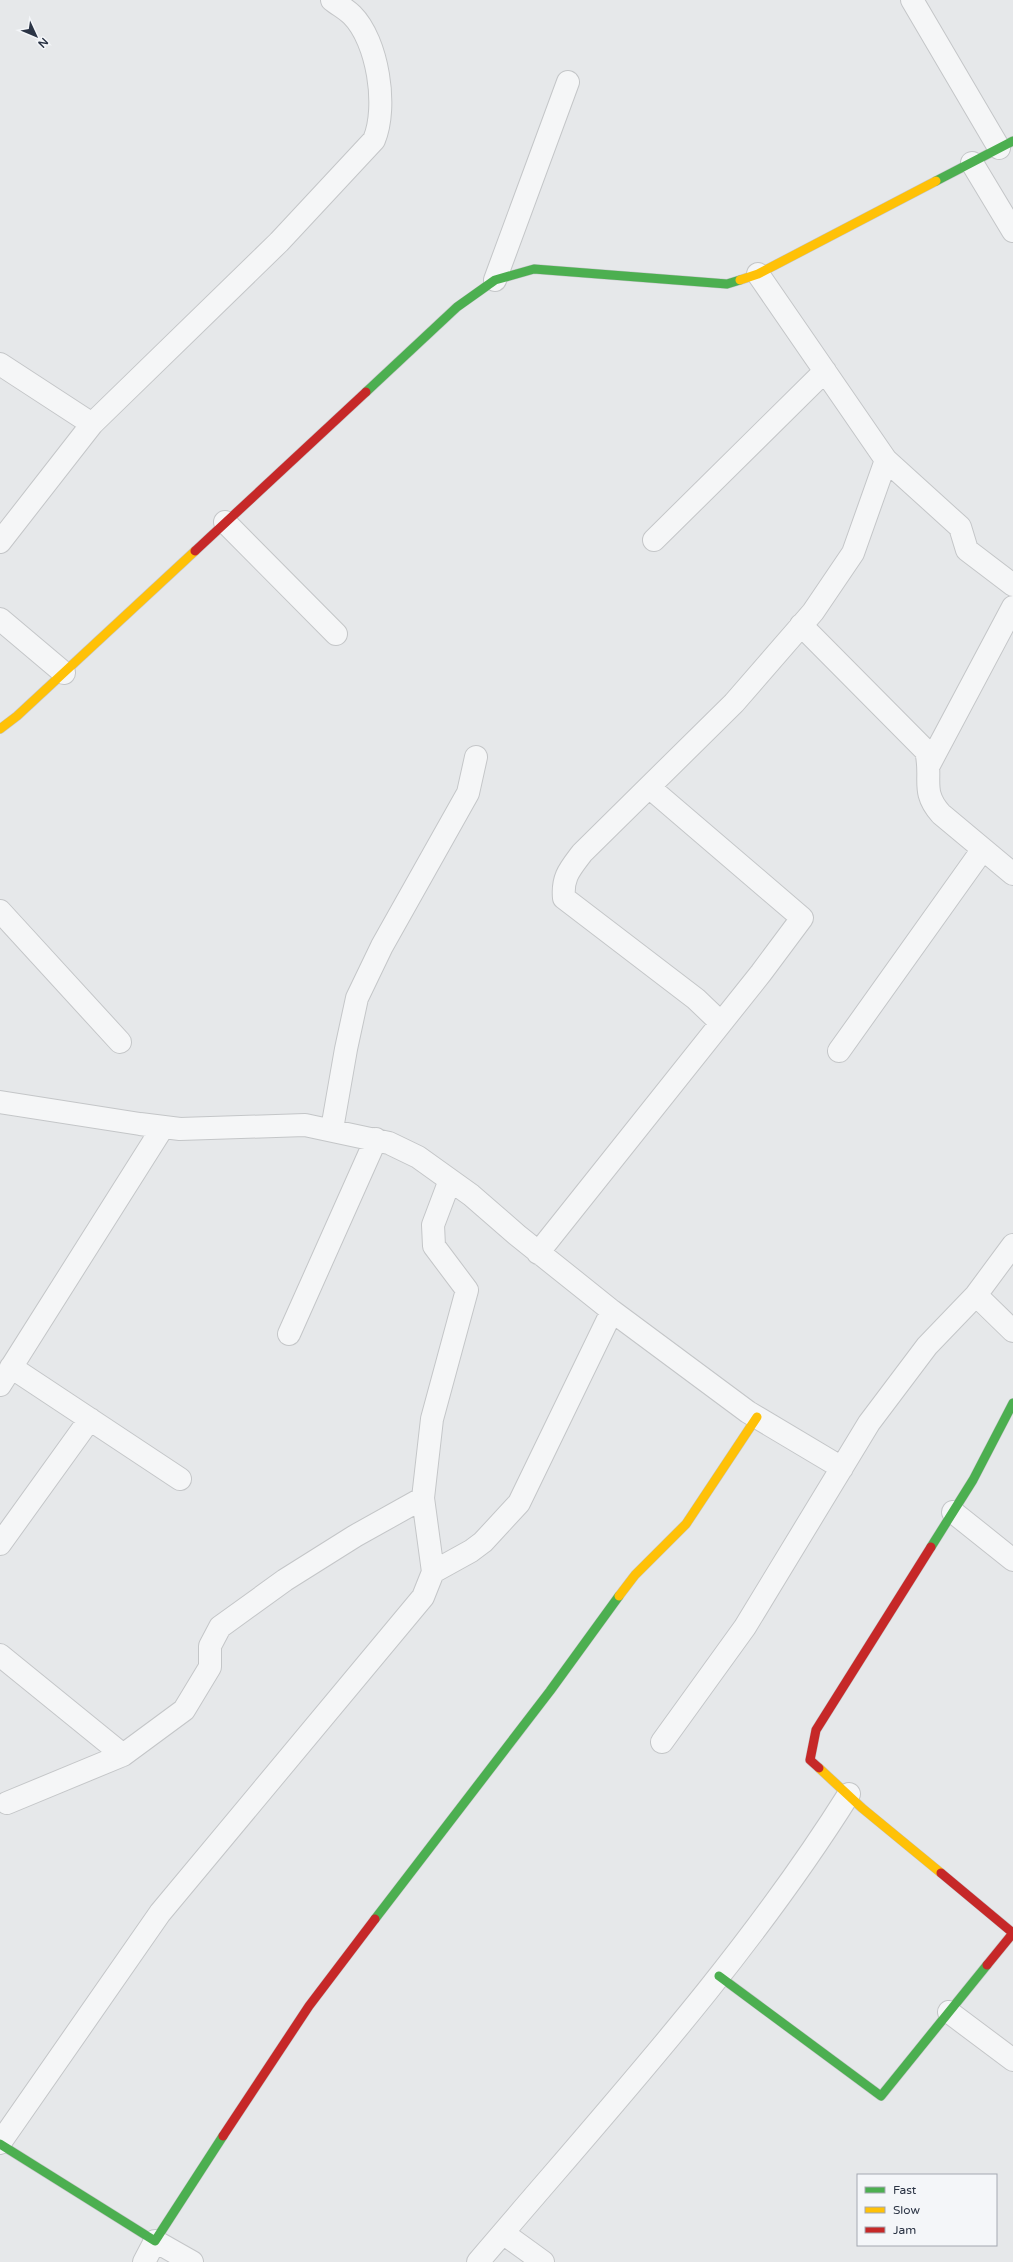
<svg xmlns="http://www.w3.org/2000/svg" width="1013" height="2262" font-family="'Varela Round',sans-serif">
<rect width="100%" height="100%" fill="#e6e8ea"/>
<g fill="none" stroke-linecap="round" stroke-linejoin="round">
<defs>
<path id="street" d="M912 0 999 148
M972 163 1013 231
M758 274 886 460 960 527 967 550 1013 585
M495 280 568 82
M0 364 92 424
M225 522 336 634
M654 540 825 371
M0 542 92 424 279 242 374 140C388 107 378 41 352 15 346 9 338 5 332 0
M0 619 64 673
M801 625 926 751C933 778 920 791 941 814L1013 874
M929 765 1013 607
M0 911 120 1042
M721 1023 696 999 564 898C562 877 570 869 582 853L734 703 813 612 853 553 886 460
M839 1051 983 849
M0 1102 140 1124 180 1129 305 1125 389 1143 418 1157 471 1195 517 1235 612 1311 748 1412 842 1468
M332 1129 346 1049 357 998 382 946 468 793 476 757
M538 1253 761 973 802 918 649 787
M976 1295 1013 1331
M289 1334 376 1139
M11 1367 180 1479
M0 1385 163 1127
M953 1512 1013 1560
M0 1544 90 1419
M433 1572 471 1551 483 1542 519 1503 612 1311
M0 1655 123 1755
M662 1742 745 1627 869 1423 927 1346 976 1295 1013 1245
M7 1803 123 1755 184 1710 210 1667V1646L220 1627 285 1580 355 1536 423 1498
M949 2012 1013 2060
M0 2143 160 1913 423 1597 433 1572 423 1498 432 1419 467 1290 434 1246 433 1225 450 1180
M503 2233 543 2262
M144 2262 155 2241 192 2262
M478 2262C607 2110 743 1963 849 1794"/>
<path id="fast" d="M936 181 1013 141
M366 392 457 307 495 280 534 269 727 284 740 280
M931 1547 973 1480 1013 1403
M375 1919 550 1691 619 1596
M719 1976 881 2096 987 1965
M0 2144 155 2241 223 2136"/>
<path id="slow" d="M740 280 758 274 936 181
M0 729 17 716 195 551
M619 1596 635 1575 686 1524 757 1417
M819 1768 862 1808 941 1873"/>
<path id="jam" d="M195 551 366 392
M819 1768 810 1760 816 1730 931 1547
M941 1873 1013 1933 987 1965
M223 2136 309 2006 375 1919"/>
</defs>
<!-- street casing -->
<use href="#street" stroke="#c4c6c8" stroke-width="24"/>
<!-- fast casing -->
<use href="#fast" stroke="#c4c6c8" stroke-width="10"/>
<!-- slow casing -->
<use href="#slow" stroke="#c4c6c8" stroke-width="10"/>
<!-- jam casing -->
<use href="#jam" stroke="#c4c6c8" stroke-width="10"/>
<!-- street -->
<use href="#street" stroke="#f5f6f7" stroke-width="22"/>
<!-- fast -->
<use href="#fast" stroke="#4caf50" stroke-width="9"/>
<!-- slow -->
<use href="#slow" stroke="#ffc107" stroke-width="9"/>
<!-- jam -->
<use href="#jam" stroke="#c62828" stroke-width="9"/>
</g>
<!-- legend -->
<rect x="857" y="2174" width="140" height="72" fill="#f4f6f9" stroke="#a4a8b1"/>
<rect x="865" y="2187" width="20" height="6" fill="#4caf50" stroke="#a4a8b1"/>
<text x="893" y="2194" font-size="12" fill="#2b3445">Fast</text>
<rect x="865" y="2207" width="20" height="6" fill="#ffc107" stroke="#a4a8b1"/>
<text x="893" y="2214" font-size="12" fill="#2b3445">Slow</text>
<rect x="865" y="2227" width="20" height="6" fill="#c62828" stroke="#a4a8b1"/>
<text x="893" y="2234" font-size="12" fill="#2b3445">Jam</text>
<!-- north arrow -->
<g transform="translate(36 36) rotate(134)" stroke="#f4f6f9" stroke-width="3" paint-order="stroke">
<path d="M0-3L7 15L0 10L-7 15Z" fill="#2b3445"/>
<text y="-6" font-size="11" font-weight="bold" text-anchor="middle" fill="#2b3445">N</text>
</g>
</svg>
